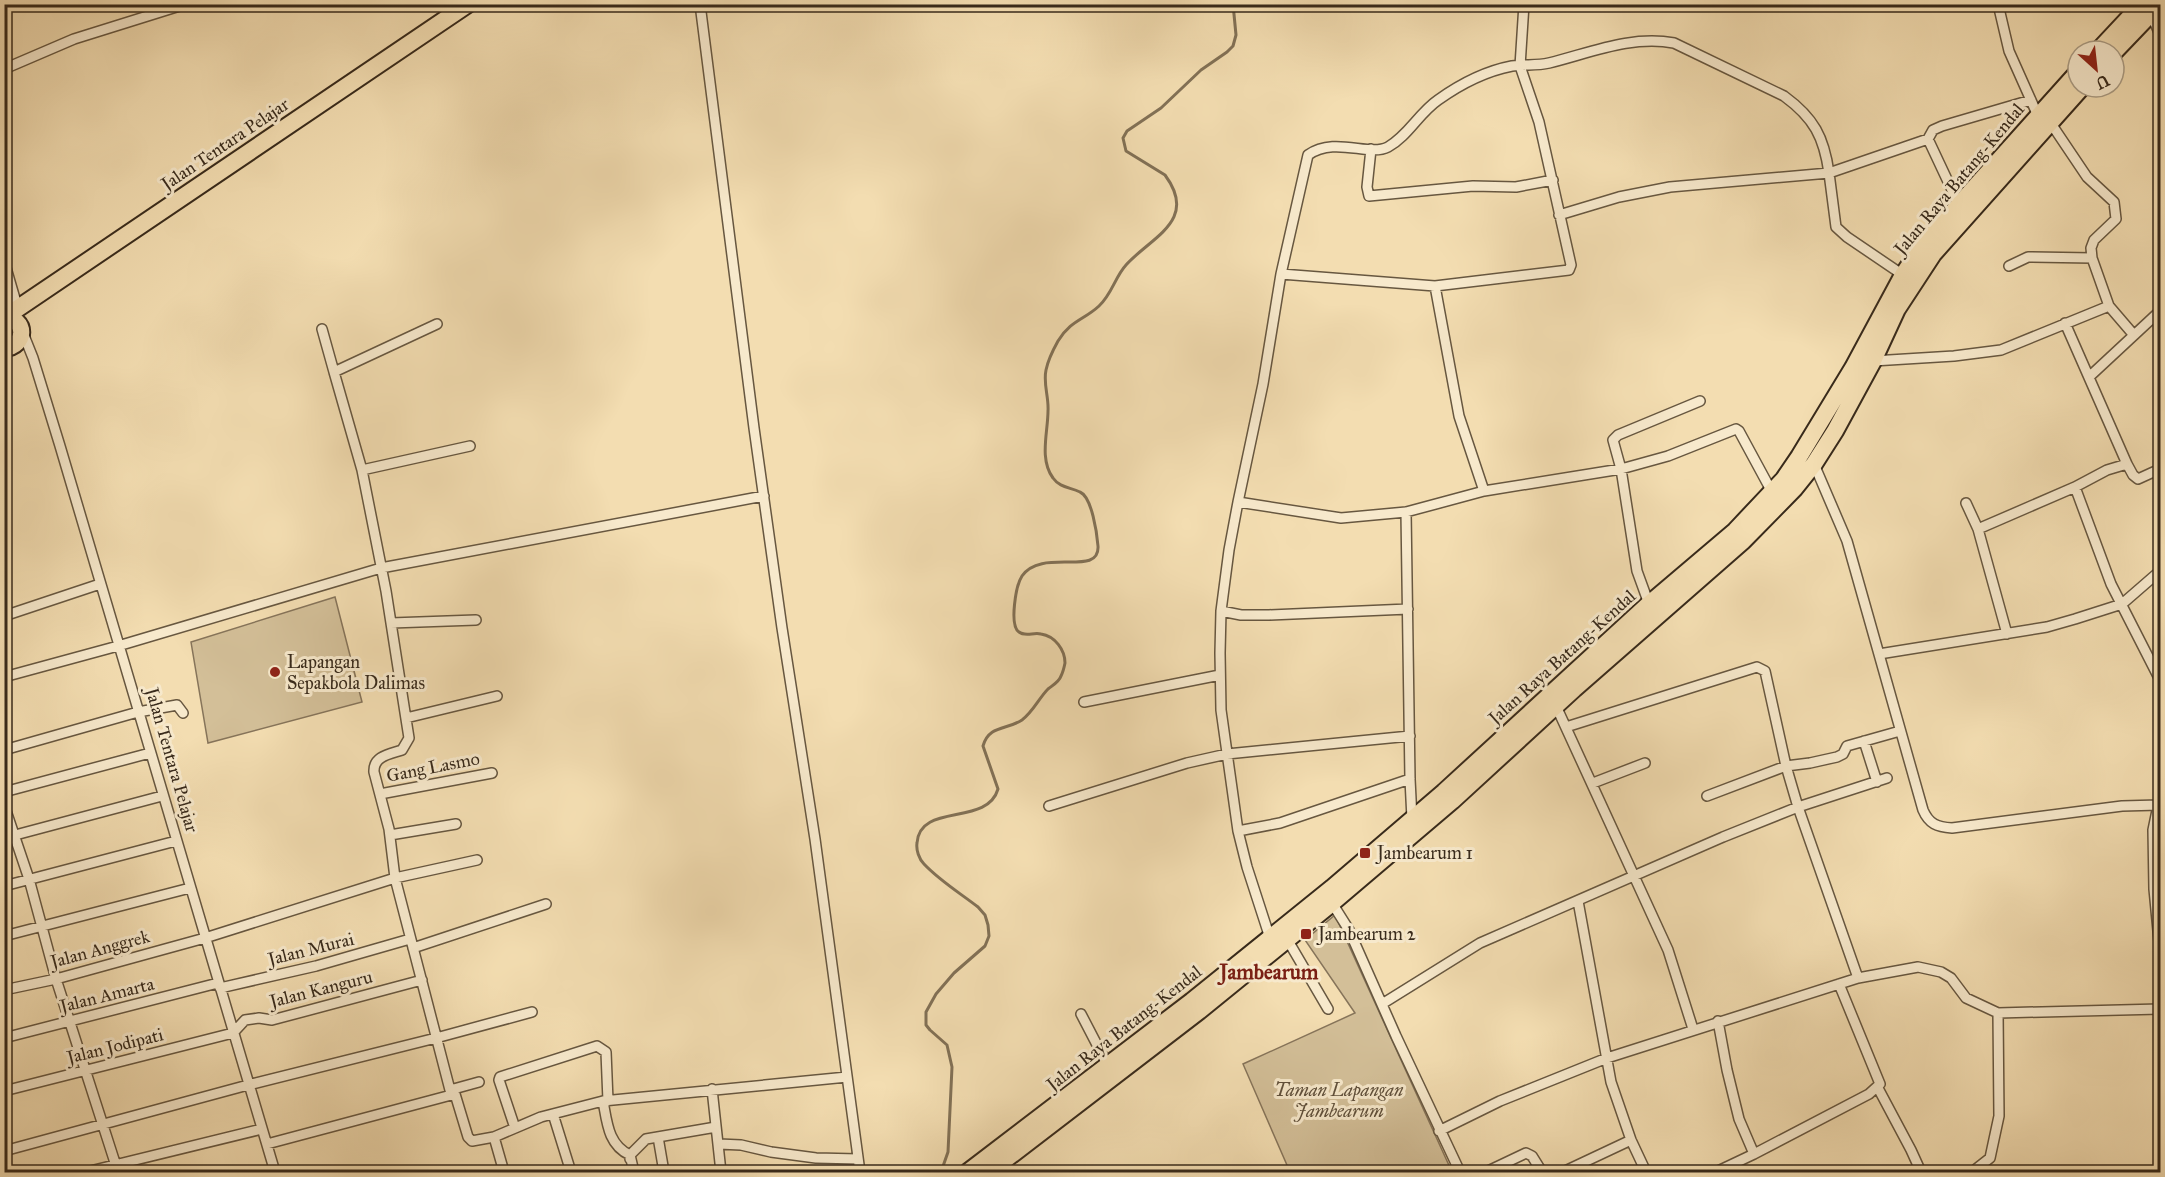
<svg xmlns="http://www.w3.org/2000/svg" width="2165" height="1177" font-family="'IM FELL Great Primer',serif">
<rect width="100%" height="100%" fill="#f3ddb1"/>
<filter id="stains"><feTurbulence type="fractalNoise" baseFrequency=".00333" numOctaves="4"/><feColorMatrix values="0 0 0 0 .2 0 0 0 0 .09 0 0 0 0 .02 0 0 0 .5 -.17"/></filter>
<radialGradient id="worn" r=".72"><stop offset=".6" stop-color="#630" stop-opacity="0"/><stop offset="1" stop-color="#630" stop-opacity=".3"/></radialGradient>
<!-- green -->
<path fill="#d3bf98" stroke="#86745a" stroke-width="1.5" d="M335 597 362 702 208 743 191 642Z
M1335 915 1452 1172H1290L1243 1064 1355 1013 1305 940Z"/>
<g fill="none" stroke-linecap="round" stroke-linejoin="round">
<!-- stream -->
<path stroke="#827156" stroke-width="3" d="M2160 852 2158 869 2160 891
M941 1172 948 1152 952 1067 947 1045 930 1030 926 1025V1012L936 994 954 973 985 946 989 936 988 925 985 915 978 907C960 893 940 881 924 864 919 859 916 850 917 843 920 802 987 827 998 789L983 746C989 725 1007 730 1022 720 1033 712 1039 698 1048 689 1053 685 1059 682 1061 676 1063 672 1064 668 1065 663 1065 650 1055 636 1041 634 1034 632 1025 637 1019 632 1009 625 1016 585 1022 576 1042 547 1100 578 1098 546 1097 534 1092 497 1080 492 1070 487 1060 488 1053 478 1039 459 1048 432 1048 411 1049 397 1043 384 1046 370 1048 360 1053 350 1058 341 1071 320 1084 320 1099 306 1112 294 1115 277 1126 265 1151 237 1199 221 1165 175L1126 151 1123 138 1127 131 1161 108 1201 70 1227 52 1233 46 1236 35 1233 4"/>
<defs>
<path id="street" d="M700 4 754 428 782 628 815 839 860 1172
M1998 4 2009 51 2038 116
M2151 14 2160 35
M4 69 74 39 186 4
M2050 122 2087 177 2114 202 2116 219 2094 240 2091 248 2092 258 2109 306 2133 334
M1371 149 1367 187 1369 196 1473 186 1516 187 1553 180
M1959 205 1928 139 1933 130 1942 126 2031 100
M1559 215 1619 197 1670 187 1829 173 1836 227 1847 237 1903 275
M4 261 18 309
M2009 266 2028 257 2092 258
M1281 274 1435 286 1569 270 1571 265 1539 122 1520 66 1524 4
M1435 286 1459 416 1484 491
M2065 323 2127 464
M437 324 334 372 362 470 386 591 409 738 402 750C390 754 373 756 374 772L389 829 395 878 450 1090 455 1094 468 1137 472 1141 494 1137 541 1117 603 1101 847 1077
M322 329 334 372
M23 333 33 358 60 446 275 1172
M1873 361 1954 356 2001 350 2109 306
M2089 377 2160 311
M1814 464 1847 541 1923 810C1929 824 1937 827 1952 828L2122 806 2159 805
M2160 469 2138 479 2133 475 2127 464 2107 470 2075 487 2111 584 2160 680
M362 470 470 446
M1238 502 1341 518 1406 512 1484 491 1621 469 1668 456 1736 429 1739 431 1772 492
M1966 503 1978 529 2007 634
M1406 512 1410 779 1412 819
M1978 529 2075 487
M1649 604 1637 571 1621 469 1613 440 1618 435 1700 401
M1221 611 1241 615H1269L1408 609
M4 616 100 584
M391 623 476 620
M1879 654 2047 627 2075 619 2122 604 2160 571
M4 677 118 646 381 568 764 496
M1084 702 1220 675
M1556 706 1668 950 1693 1029
M406 718 497 696
M1566 727 1757 667 1765 671 1786 766 1798 807 1858 978
M1864 741 1877 782
M4 750 138 712 177 705 183 713
M1593 783 1645 763
M4 792 150 753
M380 794 492 773
M1707 796 1786 766 1810 763 1837 757 1843 754 1847 746 1900 731
M2160 796 2153 830 2154 889 2160 952
M4 805 29 879 56 979 118 1172
M1049 806 1187 763 1227 754 1410 736
M1238 831 1280 823 1410 779
M390 835 456 824
M4 838 162 796
M4 886 176 841
M1578 901 1611 1082 1631 1140 1646 1172
M1332 903 1349 930 1396 1036 1460 1172
M4 936 190 888
M1270 938 1247 867 1238 831 1221 710 1220 653 1221 611 1229 550 1238 502 1263 384 1281 274 1308 155C1335 136 1369 157 1388 147 1408 136 1419 113 1438 100 1459 85 1486 71 1512 66 1525 64 1536 66 1549 63 1590 53 1631 35 1674 43L1784 96C1814 118 1824 137 1829 173L1928 139
M1287 939 1328 1009
M413 948 546 904
M220 988 316 966 410 939
M4 990 56 979 205 938 395 878 477 860
M1382 1004 1480 943 1723 837 1798 807 1887 778
M1081 1014 1108 1066
M4 1038 218 983
M1878 1088 1911 1150 1921 1172
M712 1089 721 1172
M450 1090 479 1082
M4 1091 233 1033 245 1020 259 1018 272 1020 422 980
M603 1101C607 1122 608 1145 630 1155V1159
M553 1114 571 1172
M515 1128 499 1080 500 1077 597 1046 606 1052 608 1101
M1439 1131 1500 1101 1607 1058 1858 978 1918 967 1941 972 1951 978 1966 998 1998 1013 2160 1009
M494 1137 504 1172
M658 1137 664 1172
M267 1144 455 1094
M719 1144 741 1145 771 1152 816 1158 858 1159
M4 1151 248 1085 436 1038 532 1012
M1754 1154 1869 1094 1880 1084 1839 984
M4 1162 7 1172
M86 1172 262 1129
M634 1172 630 1155 646 1139 716 1127
M1486 1172 1526 1153 1532 1156 1542 1172
M1563 1172 1631 1140
M1716 1172 1754 1154 1739 1119 1727 1070 1718 1021
M1974 1172 1976 1169 1990 1158 1999 1116 1998 1013"/>
<path id="highway" d="M2098 51 2142 4
M2114 52 2160 4
M5 317 468 4
M4 318C27 317 27 347 4 348
M968 1172 1192 1001 1332 888 1444 792 1649 604 1735 531 1784 479 1799 457 1853 368 1903 275 1922 246 2078 72
M989 1172 1199 1011 1332 903 1452 801 1574 689 1743 541 1794 489 1814 464 1835 431 1873 361 1897 309 1933 254 2082 87"/>
</defs>
<!-- street casing -->
<use href="#street" stroke="#675740" stroke-width="12"/>
<!-- highway casing -->
<use href="#highway" stroke="#382a1b" stroke-width="20"/>
<!-- street -->
<use href="#street" stroke="#f7e9cc" stroke-width="9"/>
<!-- highway -->
<use href="#highway" stroke="#f3ddb1" stroke-width="16"/>
</g>
<!-- markers -->
<g fill="#8f2418" stroke="#f7e9cc" stroke-width="2">
<circle cx="275" cy="672" r="6"/>
<rect x="1359" y="847" width="12" height="12" rx="3"/>
<rect x="1300" y="928" width="12" height="12" rx="3"/>
</g>
<g text-anchor="middle" dominant-baseline="central" stroke-width="6" stroke-linejoin="round" paint-order="stroke">
<!-- street labels -->
<g font-size="18" fill="#382a1b" stroke="#f7e9cc">
<text transform="translate(225 144) rotate(-34)">Jalan Tentara Pelajar</text>
<text transform="translate(1959 179) rotate(-50)">Jalan Raya Batang-Kendal</text>
<text transform="translate(1562 657) rotate(-42)">Jalan Raya Batang-Kendal</text>
<text transform="translate(172 760) rotate(74)">Jalan Tentara Pelajar</text>
<text transform="translate(433 767) rotate(-11)">Gang Lasmo</text>
<text transform="translate(100 949) rotate(-15)">Jalan Anggrek</text>
<text transform="translate(311 949) rotate(-14)">Jalan Murai</text>
<text transform="translate(321 989) rotate(-14)">Jalan Kanguru</text>
<text transform="translate(107 995) rotate(-14)">Jalan Amarta</text>
<text transform="translate(1124 1028) rotate(-38)">Jalan Raya Batang-Kendal</text>
<text transform="translate(115 1046) rotate(-14)">Jalan Jodipati</text>
</g>
<!-- poi labels -->
<g font-size="18" fill="#382a1b" stroke="#f7e9cc" text-anchor="start">
<text x="287" y="662">Lapangan<tspan x="287" dy="21">Sepakbola Dalimas</tspan></text>
<text x="1377" y="853">Jambearum 1</text>
<text x="1318" y="934">Jambearum 2</text>
</g>
<!-- park labels -->
<g font-size="18" font-style="italic" fill="#5f4f3a" stroke="#f7e9cc">
<text x="1339" y="1090">Taman Lapangan<tspan x="1339" dy="21">Jambearum</tspan></text>
</g>
<!-- quarter labels -->
<g font-size="21" font-weight="bold" fill="#7a1f14" stroke="#f7e9cc">
<text x="1269" y="972">Jambearum</text>
</g>
</g>
<!-- margin -->
<rect width="2165" height="1177" fill="none" stroke="#f3ddb1" stroke-width="24"/>
<rect x="6" y="6" width="2153" height="1165" fill="none" stroke="#382a1b" stroke-width="3"/>
<rect x="12" y="12" width="2141" height="1153" fill="none" stroke="#382a1b" stroke-width="1.5"/>
<!-- north arrow -->
<g transform="translate(2096 69) rotate(153)"><circle r="28" fill="#f7e9cc" stroke="#ab9d85" stroke-width="1.5"/>
<path d="M0-4.5L10 22L0 15L-10 22Z" fill="#8f2418"/>
<text y="-9" font-size="16" font-weight="bold" text-anchor="middle" fill="#382a1b">U</text>
</g>
<rect width="100%" height="100%" filter="url(#stains)"/>
<rect width="100%" height="100%" fill="url(#worn)"/>
</svg>
